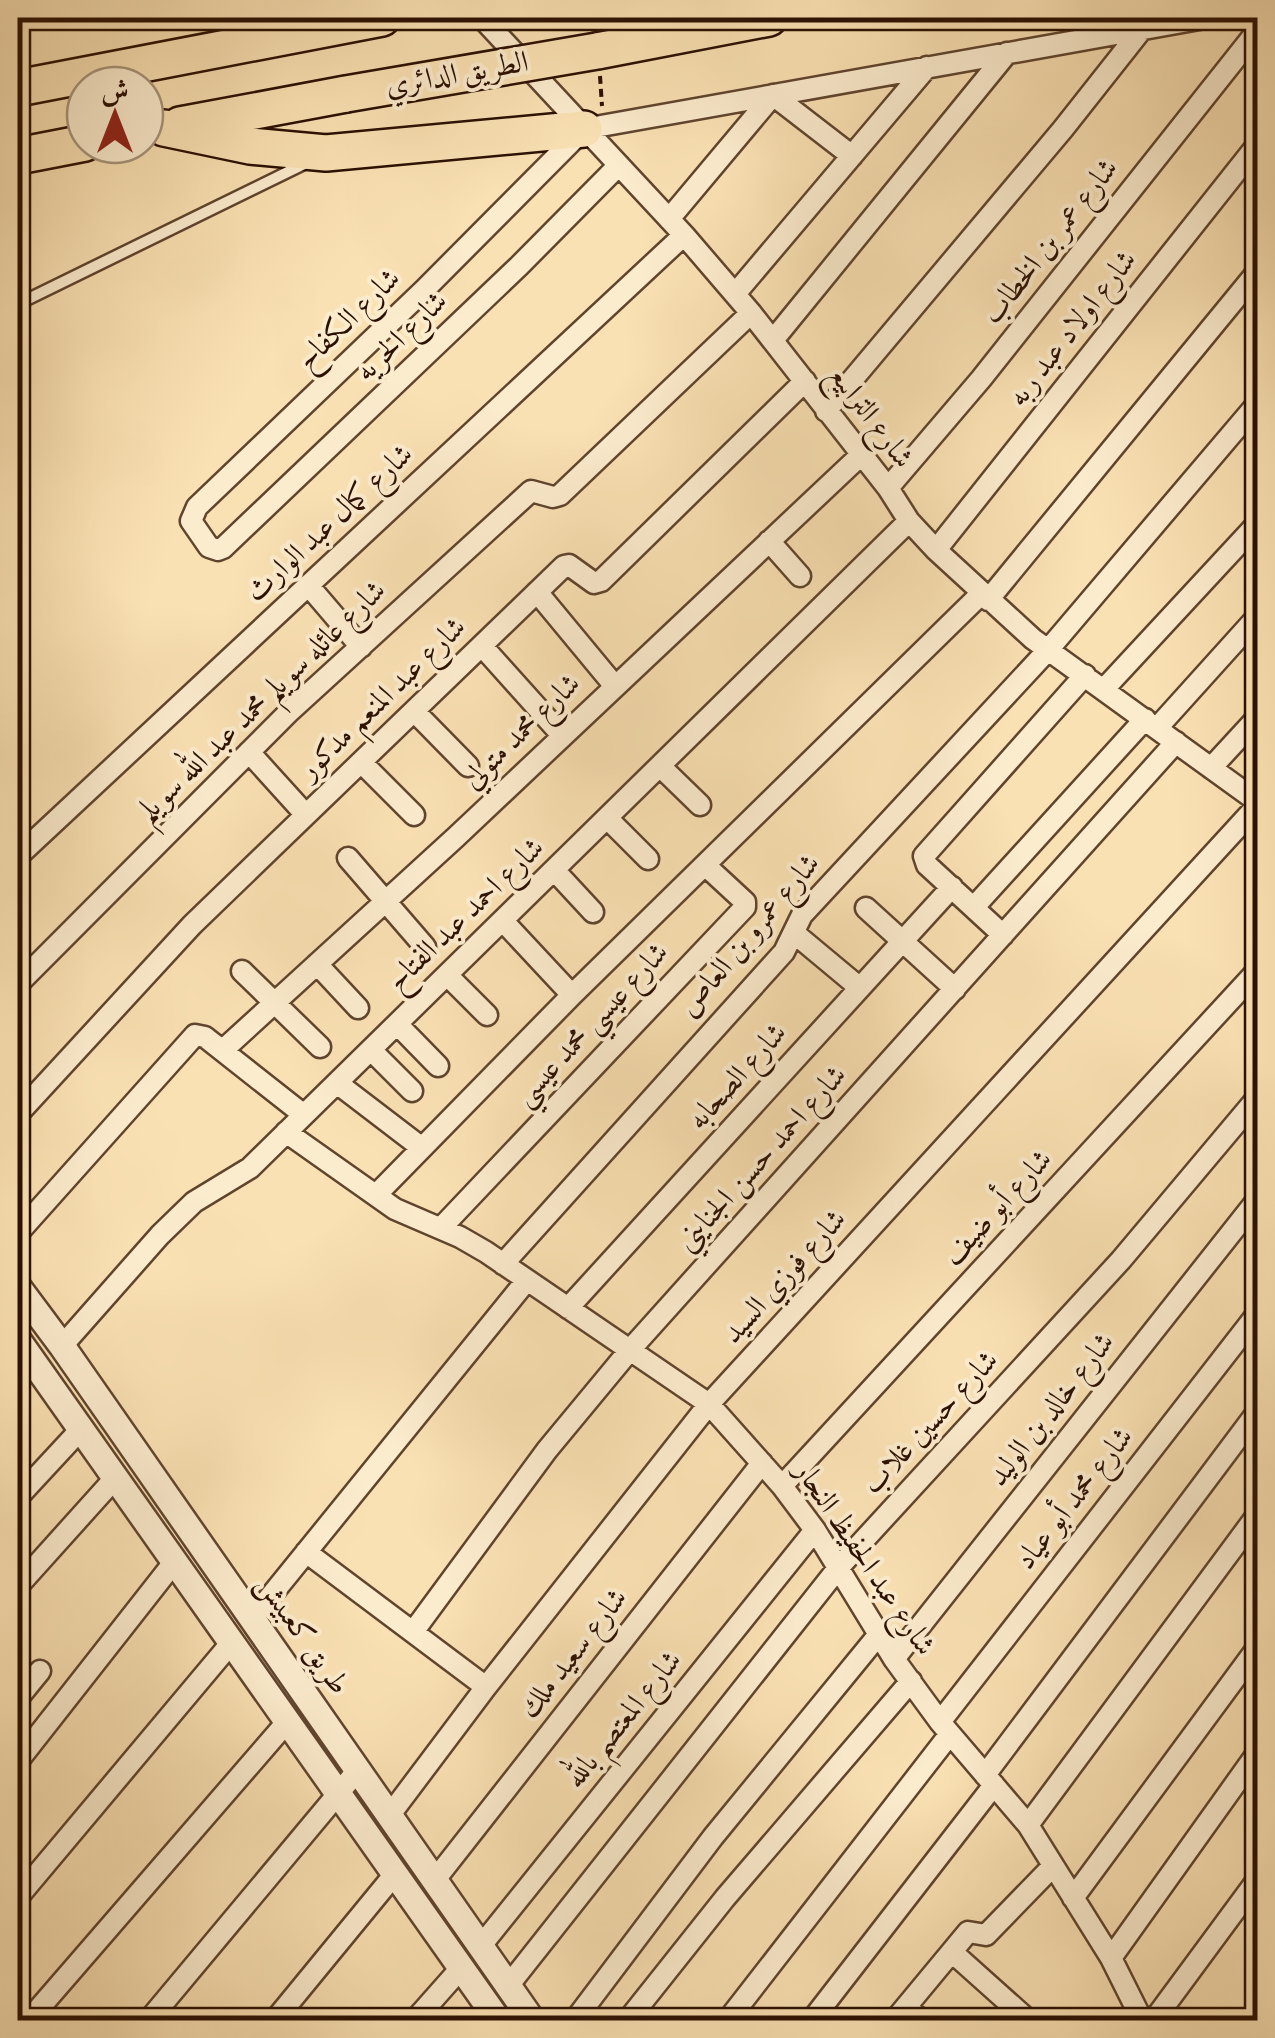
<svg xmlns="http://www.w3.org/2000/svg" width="1275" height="2038" font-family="Vollkorn,Amiri,serif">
<rect width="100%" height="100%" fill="#fae1b3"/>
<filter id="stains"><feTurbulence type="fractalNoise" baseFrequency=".002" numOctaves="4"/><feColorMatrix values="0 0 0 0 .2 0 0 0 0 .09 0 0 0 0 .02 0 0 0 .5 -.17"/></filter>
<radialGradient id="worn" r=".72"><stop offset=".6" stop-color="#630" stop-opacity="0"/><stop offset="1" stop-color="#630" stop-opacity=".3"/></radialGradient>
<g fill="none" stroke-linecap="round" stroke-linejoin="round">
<defs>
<path id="service" d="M18 304 304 164"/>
<path id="minor" d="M482 18 684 235 751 313 888 488 909 521 936 550 1033 639 1258 802
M619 165 519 266 223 548 218 550 209 547 191 521 197 507 424 290 584 129 1205 18
M669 219 773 95 852 156
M735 294 927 67
M774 339 1007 53
M826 411 1063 129 1142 29
M888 488 981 379 1258 30
M769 541 800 576
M936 550 1258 144
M308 585 361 647
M537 592 614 685
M988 600 1258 271
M482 646 561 734
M1104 689 1258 523
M414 711 468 766
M1157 728 1258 616
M249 752 306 815
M361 762 414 815
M661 767 700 805
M1211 768 1258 717
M608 819 648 859
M18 856 684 235
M348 858 425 947
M555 871 593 912
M974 907 1145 719
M866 908 955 989
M503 921 572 995
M794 933 860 988
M1003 935 927 865 924 856 1085 675
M317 964 358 1008
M242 971 320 1047
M447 975 487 1015
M18 984 290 711 531 491 553 497 560 495 751 313
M397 1024 438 1066
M223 1050 456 837 861 455
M371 1050 412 1091
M337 1083 422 1148
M18 1114 192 925 564 566 569 565 594 583 601 581 805 381
M286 1132 395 1209 460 1237 486 1252 709 1404 782 1486 815 1530 894 1659 940 1722 1028 1825 1111 1958 1142 2020
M376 1195 572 995 981 594
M441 1228 745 907V902L705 865
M18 1233 195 1035 205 1037 304 1115
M503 1264 784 952 802 915 1048 650 1258 403
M568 1308 952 887
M62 1346 160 1235 194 1202 250 1168 909 521
M782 1486 1258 970
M18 1497 81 1429
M306 1552 486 1687
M18 1586 116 1477
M252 1619 527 1280
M413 1632 547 1450 629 1351 1176 742
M894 1659 1258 1199
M18 1698 40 1671
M940 1722 1258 1313
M18 1761 175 1561
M985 1775 1258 1411
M389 1816 486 1687 709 1404 1258 805
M1028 1825 1258 1514
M434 1881 762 1463
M18 1897 232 1642
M1073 1898 1258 1647
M480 1947 815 1530
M952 1952 1028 2020
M1111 1958 1258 1752
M508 1986 839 1567 1121 1260 1258 1097
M906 2007 921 2020
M29 2020 287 1722
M149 2020 357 1771
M275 2020 394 1875
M415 2020 461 1968
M575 2020 713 1837 880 1633
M628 2020 725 1898 911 1681
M728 2020 950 1734
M812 2020 994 1785
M895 2020 968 1932 986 1935 1053 1866
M1154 2020 1258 1879"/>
<path id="tertiary" d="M18 1287 62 1346 532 2020
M18 1340 498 2020"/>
<path id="motorway" d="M597 51 769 18
M18 88 382 18
M180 125 346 94
M164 128 250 146 326 153 584 129
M18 156 85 143"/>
</defs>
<!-- service casing -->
<use href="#service" stroke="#5f442e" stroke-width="15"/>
<!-- minor casing -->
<use href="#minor" stroke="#5f442e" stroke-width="25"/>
<!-- tertiary casing -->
<use href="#tertiary" stroke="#5f442e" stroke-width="30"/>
<!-- motorway casing -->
<use href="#motorway" stroke="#2b1002" stroke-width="40"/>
<!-- path -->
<path stroke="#2b1002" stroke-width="4" stroke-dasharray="8 5" stroke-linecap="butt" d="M600 76 602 106"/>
<!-- service -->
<use href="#service" stroke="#fcecce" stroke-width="10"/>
<!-- minor -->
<use href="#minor" stroke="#fcecce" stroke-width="20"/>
<!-- tertiary -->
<use href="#tertiary" stroke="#fcecce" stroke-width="25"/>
<!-- motorway -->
<use href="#motorway" stroke="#fae1b3" stroke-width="35"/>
<defs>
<path id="motorway-bridge" d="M346 94 597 51"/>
</defs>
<!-- motorway-bridge casing -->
<use href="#motorway-bridge" stroke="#2b1002" stroke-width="40" stroke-linecap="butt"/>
<!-- motorway-bridge -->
<use href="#motorway-bridge" stroke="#fae1b3" stroke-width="35"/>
</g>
<g text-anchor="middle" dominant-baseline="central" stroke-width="8" stroke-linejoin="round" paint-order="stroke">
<!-- street labels -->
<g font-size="30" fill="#2b1002" stroke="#fcecce">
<text transform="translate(457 75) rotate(-10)">الطريق الدائري</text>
<text transform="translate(1051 242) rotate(-52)">شارع عمر بن الخطاب</text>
<text transform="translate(349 320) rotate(-44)">شارع الكفاح</text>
<text transform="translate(1073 329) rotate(-52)">شارع اولاد عبد ربه</text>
<text transform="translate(402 337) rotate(-44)">شارع الحريه</text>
<text transform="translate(870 417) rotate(53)">شارع الترابيع</text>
<text transform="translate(330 524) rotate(-43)">شارع كمال عبد الوارث</text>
<text transform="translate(383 699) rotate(-44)">شارع عبد المنعم مدكور</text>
<text transform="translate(262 702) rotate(-44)">شارع عائله سويلم محمد عبد الله سويلم</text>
<text transform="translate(522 732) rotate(-44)">شارع محمد متولي</text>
<text transform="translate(466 915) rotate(-44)">شارع احمد عبد الفتاح</text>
<text transform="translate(750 936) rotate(-50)">شارع عمرو بن العاص</text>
<text transform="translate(592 1025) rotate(-47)">شارع عيسي محمد عيسي</text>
<text transform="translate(738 1077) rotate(-48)">شارع الصحابه</text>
<text transform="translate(762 1159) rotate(-48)">شارع احمد حسن الجنايني</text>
<text transform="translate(998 1208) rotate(-47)">شارع أبو ضيف</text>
<text transform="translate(785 1277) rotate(-48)">شارع فوزي السيد</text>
<text transform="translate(1052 1410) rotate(-52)">شارع خالد بن الوليد</text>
<text transform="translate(931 1423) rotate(-47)">شارع حسين غلاب</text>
<text transform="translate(1075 1499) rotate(-52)">شارع محمد أبو عياد</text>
<text transform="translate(864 1559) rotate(56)">شارع عبد الحفيظ النجار</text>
<text transform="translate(302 1635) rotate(55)">طريق كعبيش</text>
<text transform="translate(574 1654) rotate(-52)">شارع سعيد ملك</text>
<text transform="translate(624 1720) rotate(-51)">شارع المعتصم بالله</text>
</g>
</g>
<!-- margin -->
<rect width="1275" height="2038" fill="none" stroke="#fae1b3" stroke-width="60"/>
<rect x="20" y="20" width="1235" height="1998" fill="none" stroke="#2b1002" stroke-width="5"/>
<rect x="30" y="30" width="1215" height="1978" fill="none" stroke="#2b1002" stroke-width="2.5"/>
<!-- north arrow -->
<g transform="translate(115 115)"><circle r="48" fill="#fcecce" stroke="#a8947c" stroke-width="2.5"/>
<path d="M0-8L18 38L0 25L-18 38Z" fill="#8f2418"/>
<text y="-15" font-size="28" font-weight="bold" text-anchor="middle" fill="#2b1002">ش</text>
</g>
<rect width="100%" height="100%" filter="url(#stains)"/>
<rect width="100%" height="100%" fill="url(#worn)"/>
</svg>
